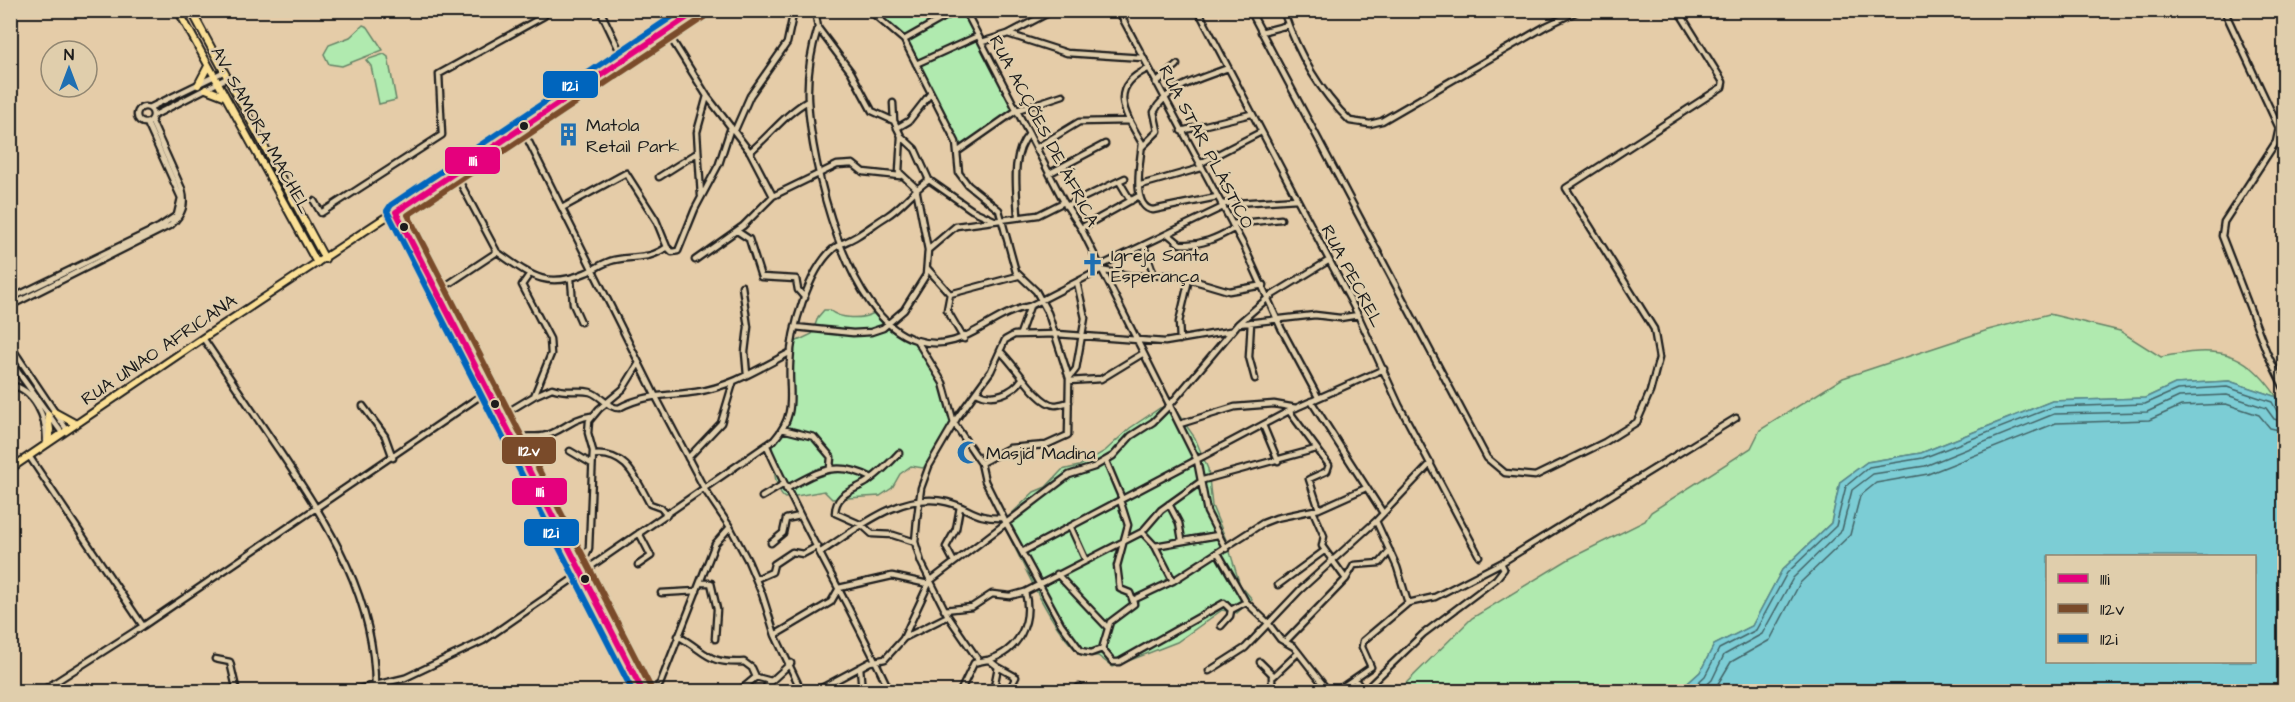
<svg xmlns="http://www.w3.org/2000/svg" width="2295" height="702" font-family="'Architects Daughter',sans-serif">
<rect width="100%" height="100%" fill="#e5cca8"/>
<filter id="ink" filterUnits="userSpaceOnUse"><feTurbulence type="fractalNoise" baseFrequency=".0167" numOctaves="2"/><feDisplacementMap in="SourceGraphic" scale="12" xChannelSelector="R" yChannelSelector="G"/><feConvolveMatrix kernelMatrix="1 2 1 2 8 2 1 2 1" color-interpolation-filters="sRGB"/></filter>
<g filter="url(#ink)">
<!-- green -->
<path fill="#b0eaaf" stroke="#668366" stroke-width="1.5" d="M869 11H966L1017 113 983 138 958 149 900 36Z
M363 25 368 27 383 50 342 66 329 64 324 54 329 45 350 37Z
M384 54 388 57 396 100 379 104 371 66 366 60Z
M824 310H829C840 319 861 320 874 313 884 328 902 331 915 342 930 355 956 405 951 426 948 436 931 460 923 468L911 466 900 474 892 488 880 496 832 499 824 491 785 498C775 493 772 458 772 446 807 408 783 384 795 342L812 334 818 317Z
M2049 314 2120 331 2161 357C2216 347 2243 347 2277 397L2229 381 2175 384 2145 398 2052 401 1921 453 1867 462 1840 482 1831 523 1782 570 1752 626 1714 645 1700 672 1679 691 1397 692 1472 618 1569 559 1645 521 1651 512 1751 448 1760 430 1843 378 1988 330Z
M1172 405 1195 438 1208 469 1212 506 1227 542 1240 585 1252 599 1237 613 1222 610 1177 642 1113 667 1098 656H1083C1051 632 1025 565 1005 529L1007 518 1034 492 1046 487 1062 470 1079 466 1105 451 1130 428 1160 408Z"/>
<!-- water -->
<path fill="#7ccdd5" stroke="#56868b" stroke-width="1.5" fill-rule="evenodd" d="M2229 381 2277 397 2284 415V691H1679L1700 672 1714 645 1752 626 1782 570 1831 523 1840 482 1867 462 1921 453 2052 401 2145 398 2175 384ZM2048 556H2254V662H2048Z"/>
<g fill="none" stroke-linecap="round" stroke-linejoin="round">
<!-- shore -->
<path stroke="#426366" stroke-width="1.5" d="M1688 692 1705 676 1719 649 1756 630 1787 573 1836 526 1846 486 1869 467 1923 458 2053 407 2145 404 2177 390 2227 387 2272 402 2278 413 2284 414
M1699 692 1712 680 1724 655 1762 634 1793 578 1842 530 1852 490 1873 474 1925 466 2054 414 2147 412 2179 397 2227 395 2266 408 2274 419 2284 422
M1713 692 1731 662 1770 640 1800 583 1850 535 1860 496 1876 483 1928 474 2056 423 2149 420 2181 406 2226 404 2259 415 2270 428 2284 431"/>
<defs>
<path id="minor" d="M600 10 624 60
M815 10 818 28 851 72 872 111 894 121
M869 10 904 40 956 142 959 173 968 185 999 210 1016 272 1036 291 1048 313 1069 378 1068 435 1046 445 1009 448 981 463
M965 10 1064 202 1081 228 1197 460 1207 512 1226 549
M1118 10 1244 246 1281 328 1318 397
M1198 10 1358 315 1399 405 1479 556
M1250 10 1487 458 1505 473 1535 476 1605 442 1637 422 1650 392 1659 358 1654 329 1566 188 1722 87 1723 82 1678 10
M1283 10C1297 51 1319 91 1350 121L1370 124 1382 121 1546 26 1580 10
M2224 10 2279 128 2276 142 2224 222 2222 236 2267 353 2284 388
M818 28C811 50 807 76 808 100 811 164 847 320 916 340 963 355 987 314 1030 306
M667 32 707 96 750 152 773 196
M1261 32 1288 25
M1008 34 1067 53 1143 58
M904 40 957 10
M982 42 1008 34 1054 10
M916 64 978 36
M1148 69C1107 87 1125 114 1142 143 1141 158 1130 208 1153 210L1217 197
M1156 83 1177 65
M893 103 894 121 901 136 915 149 929 180 972 210 994 220
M137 115a8 8 0 1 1 16 0a8 8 0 1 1-16 0Z
M149 108 223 72
M153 116 227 78
M522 128 655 395 705 490 730 527 748 561 762 594 775 635 802 692
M897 128 909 121 930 94
M735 130 750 96 787 43 794 10
M1181 131 1251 114
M1142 147 1158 131 1154 112C1167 86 1203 78 1228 68
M1036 148 1079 122 1129 121
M750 152C770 135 786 113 808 101
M957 152 1017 110 1063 95
M1199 164 1261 132
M1050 173 1105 144
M659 177 697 153
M1119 181 1131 201
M1141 185 1201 168
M701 196 697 132 707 96
M314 201 321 213 442 135 439 74 544 16
M1221 204 1297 199
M1066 206 1125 178
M562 208 626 173 656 220 667 247 672 252 678 251 695 209 719 164 731 127
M396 212 643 692
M1018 216C1017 190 1010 155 1029 134
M1232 224 1281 219
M1081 228 1139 196
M737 231 749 239 761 277 796 279 798 290 805 298
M1169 235 1180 244C1201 246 1217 238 1235 228
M1144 246 1154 275
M928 250 956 226 1038 215 1064 202
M497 252C529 274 545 290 585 273 595 269 604 262 614 260 637 255 647 261 667 247
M695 260 743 226 773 196 837 165 853 164 863 172 900 176
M1100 266 1223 207
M927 268 950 294 1018 276
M571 279 573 304 581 322
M742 286 748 327 745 352 747 375
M438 291 497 252 455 173
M950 294 947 310 964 339
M10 299 159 227 177 215 181 198 147 123
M10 306 171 225C183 214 186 204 182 189L151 120
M1251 322 1249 357 1255 379
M1238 324 1315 315 1340 318 1358 315
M795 327 853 333 871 332 883 328 904 310 926 275 928 250 916 188 899 172 901 136
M1020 334 1030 306 1100 270 1132 276 1175 275 1229 291 1264 285
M203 338C229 376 254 414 280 452 329 525 377 600 375 692
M1180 340 1179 322 1189 279
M917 341 943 383 954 423 981 463 985 481 1006 523 1061 624 1081 651 1091 653 1102 649 1113 662H1119L1224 603 1231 610 1246 602
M10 345 67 430
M1000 351C1014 363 1038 405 1055 405 1059 405 1065 403 1069 402
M10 361 62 433
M1069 378 1076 369 1085 318 1077 282
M1069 381 1101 379 1142 354
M10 385C35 389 47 419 46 441
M977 392C992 401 1013 393 1022 379
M534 396 552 388C569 394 578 389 590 392 601 395 607 408 619 408 644 394 669 396 696 392 731 387 760 368 791 352
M1311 401 1383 513
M363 406 385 436 393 458
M1289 411 1329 465 1327 471 1309 479 1319 509
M501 416 534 396 551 354 550 339 522 285 529 275
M1180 424 1235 407 1274 404 1296 408
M1263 425 1278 461
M782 429 814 437 831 457 830 468
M515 439C524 434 533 438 543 436 561 433 571 418 591 416
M767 446C804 530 852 608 890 692
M570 451 592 464
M899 453C890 463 878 474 867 482 853 491 836 493 835 513L862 525 872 534 893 535 915 542
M593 455C627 451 636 479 650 504L661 508 667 515
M29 456 143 626
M688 458 721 423 733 383
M1106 461 1122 499
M786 489C817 472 836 459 872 478
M762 497 784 484
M1169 504 1179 523 1182 540
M1313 511 1324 536 1322 546 1346 579
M1376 521 1397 567 1408 603
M1071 528 1086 561
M1142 532 1155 546 1173 581
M771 543 783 533 786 519 800 516
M1155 546 1218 535
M821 552C858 528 901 491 947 502 971 508 974 519 1003 518
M1022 552 1289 411 1384 369
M1218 553 1246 602 1268 623 1280 639 1294 647 1329 692
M954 562 946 547 956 529 960 507
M638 565 651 556 639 533
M580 571 589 548 593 451 588 433 589 421 599 409 623 389 639 363
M1057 574 1108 628
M756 579 772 572 774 564 792 552 803 554 818 546
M700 583H711L717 609 715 639
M1278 585 1324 551
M661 593 697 591
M1133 600 1173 581 1263 523 1276 518 1319 509 1366 488
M944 610 972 607 992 594 1010 596 1025 592 1142 532 1161 510 1203 480 1316 449
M1221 626 1230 616 1231 610
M775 635 831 602 839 588 892 576 928 584
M678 636C708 653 707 664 744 662L752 668 756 677 771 681
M904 638 948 616
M1286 641 1346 579 1354 565 1380 563 1390 551
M1102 649 1110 622 1134 604 1130 593 1120 589 1117 566 1128 525 1120 500
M215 659 230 662 237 692
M989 660 998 667 993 692
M979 661 948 616 921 562 915 542 917 519 921 488 929 466 957 418 991 371 1005 340 1014 335 1057 334 1165 342 1230 331
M1260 662 1274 676 1298 653
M860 667 862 692
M998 667 1016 677 1008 692
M1209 671 1245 648 1300 590 1376 521 1431 463
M1272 676V683L1278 692
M1355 680 1364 691 1423 634 1496 579 1504 569 1501 563
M994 687 1003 692
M40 692 143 626 489 390
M346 692 405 678 483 641 774 440C798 413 788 394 790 363 791 330 808 271 833 249 841 243 849 241 857 236 867 230 877 222 887 216 903 206 913 190 929 180
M648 692 660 684 715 544 730 527
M738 692 756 677
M764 692 767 685 791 663
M814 692 870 662 885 659 903 639 930 581 1069 475 1094 467 1113 456 1131 436 1153 422 1169 406 1238 324 1269 297 1328 261
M960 692 974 663C979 661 983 661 988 660 1019 651 1033 622 1025 592
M1073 692 1079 687
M1335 692 1371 667 1362 647 1363 641 1408 603 1435 597 1501 563 1736 418"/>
<path id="major" d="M178 10 317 263
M191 10 325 259
M198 85 208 66
M206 89 224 96
M54 412 76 424
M48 415 50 430 48 441
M10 469 203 338 699 10"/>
</defs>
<!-- minor casing -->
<use href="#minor" stroke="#1c1c1c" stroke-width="9"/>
<!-- major casing -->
<use href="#major" stroke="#1c1c1c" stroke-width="10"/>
<!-- minor -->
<use href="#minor" stroke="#e0ceac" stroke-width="4.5"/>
<!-- major -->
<use href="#major" stroke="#fadf96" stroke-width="6"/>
<defs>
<path id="bus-1" d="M643 692 396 212 698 10"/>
<path id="bus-2" d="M651 688 408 215 704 17"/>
<path id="bus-3" d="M633 692 387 211 391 205 682 10"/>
</defs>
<!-- bus-1 casing -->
<use href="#bus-1" stroke="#e0ceac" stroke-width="10"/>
<!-- bus-2 casing -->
<use href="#bus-2" stroke="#e0ceac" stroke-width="10"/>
<!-- bus-3 casing -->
<use href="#bus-3" stroke="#e0ceac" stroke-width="10"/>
<!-- bus-1 -->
<use href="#bus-1" stroke="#e5007d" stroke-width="6"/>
<!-- bus-2 -->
<use href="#bus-2" stroke="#7a4b2a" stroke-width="6"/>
<!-- bus-3 -->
<use href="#bus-3" stroke="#0065bd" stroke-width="6"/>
</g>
</g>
<!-- icons -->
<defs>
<symbol id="building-bare" viewBox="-9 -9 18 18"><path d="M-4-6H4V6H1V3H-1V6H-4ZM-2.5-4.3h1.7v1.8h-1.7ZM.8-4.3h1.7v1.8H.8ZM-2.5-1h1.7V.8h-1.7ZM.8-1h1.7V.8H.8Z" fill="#1f6fb2" stroke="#e0ceac" stroke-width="2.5" paint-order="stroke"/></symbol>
<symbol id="church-bare" viewBox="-9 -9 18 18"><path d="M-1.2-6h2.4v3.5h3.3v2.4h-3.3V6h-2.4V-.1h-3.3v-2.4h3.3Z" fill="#1f6fb2" stroke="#e0ceac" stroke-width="2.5" paint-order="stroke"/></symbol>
<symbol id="mosque-bare" viewBox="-9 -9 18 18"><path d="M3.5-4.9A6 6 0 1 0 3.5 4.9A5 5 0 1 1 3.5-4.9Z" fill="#1f6fb2" stroke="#e0ceac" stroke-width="2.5" paint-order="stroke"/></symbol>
</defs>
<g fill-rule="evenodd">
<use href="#building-bare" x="552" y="118" width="33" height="33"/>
<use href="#church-bare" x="1076" y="248" width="33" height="33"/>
<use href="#mosque-bare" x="952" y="436" width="33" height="33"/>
</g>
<!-- markers -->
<g fill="#1c1c1c" stroke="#e0ceac" stroke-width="2">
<circle cx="524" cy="126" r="5"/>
<circle cx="404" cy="227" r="5"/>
<circle cx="495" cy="404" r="5"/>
<circle cx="585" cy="579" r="5"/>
</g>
<g text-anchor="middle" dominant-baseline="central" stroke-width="5" stroke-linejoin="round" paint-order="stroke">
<!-- poi labels -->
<g font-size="18" fill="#1c1c1c" stroke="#e0ceac" text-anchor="start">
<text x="586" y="125">Matola<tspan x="586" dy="21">Retail Park</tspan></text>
<text x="1111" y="255">Igreja Santa<tspan x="1111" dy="21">Esperança</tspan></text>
<text x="986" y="453">Masjid Madina</text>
</g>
<!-- street labels -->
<g font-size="18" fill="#1c1c1c" stroke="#e0ceac">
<text transform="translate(261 130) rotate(61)">AV. SAMORA MACHEL</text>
<text transform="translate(1044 131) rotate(62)">RUA ACÇÕES DE ÁFRICA</text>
<text transform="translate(1206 147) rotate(62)">RUA STAR PLÁSTICO</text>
<text transform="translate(1352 276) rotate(62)">RUA PECREL</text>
<text transform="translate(159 350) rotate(-34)">RUA UNIAO AFRICANA</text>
</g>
</g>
<g stroke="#e0ceac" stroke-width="2">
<rect x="542" y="70" width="57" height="29" rx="6" fill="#0065bd"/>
<rect x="444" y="146" width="57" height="29" rx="6" fill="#e5007d"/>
<rect x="501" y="436" width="56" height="29" rx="6" fill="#7a4b2a"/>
<rect x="511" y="477" width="57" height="29" rx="6" fill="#e5007d"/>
<rect x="523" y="518" width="57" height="29" rx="6" fill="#0065bd"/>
</g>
<g font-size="16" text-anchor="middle" font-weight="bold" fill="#fff">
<text x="570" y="91">112i</text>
<text x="473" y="166">111i</text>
<text x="529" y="456">112v</text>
<text x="540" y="497">111i</text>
<text x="551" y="538">112i</text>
</g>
<!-- margin -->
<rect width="2295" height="702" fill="none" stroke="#e0ceac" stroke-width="36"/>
<rect x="18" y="18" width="2259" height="666" fill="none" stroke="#1c1c1c" stroke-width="2" filter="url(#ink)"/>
<!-- legend -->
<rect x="2046" y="555" width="210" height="108" fill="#e0ceac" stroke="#928772" stroke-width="1.5"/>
<rect x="2058" y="574" width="30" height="9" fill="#e5007d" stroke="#928772" stroke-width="1.5"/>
<text x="2100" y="585" font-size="18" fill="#1c1c1c">111i</text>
<rect x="2058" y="604" width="30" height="9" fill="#7a4b2a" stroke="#928772" stroke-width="1.5"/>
<text x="2100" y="615" font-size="18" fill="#1c1c1c">112v</text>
<rect x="2058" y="634" width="30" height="9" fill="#0065bd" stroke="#928772" stroke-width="1.5"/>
<text x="2100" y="645" font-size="18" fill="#1c1c1c">112i</text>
<!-- north arrow -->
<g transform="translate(69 69)"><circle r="28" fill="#e0ceac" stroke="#928772" stroke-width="1.5"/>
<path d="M0-4.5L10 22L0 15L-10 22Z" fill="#1f6fb2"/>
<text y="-9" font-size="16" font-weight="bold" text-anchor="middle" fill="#1c1c1c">N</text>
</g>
</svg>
